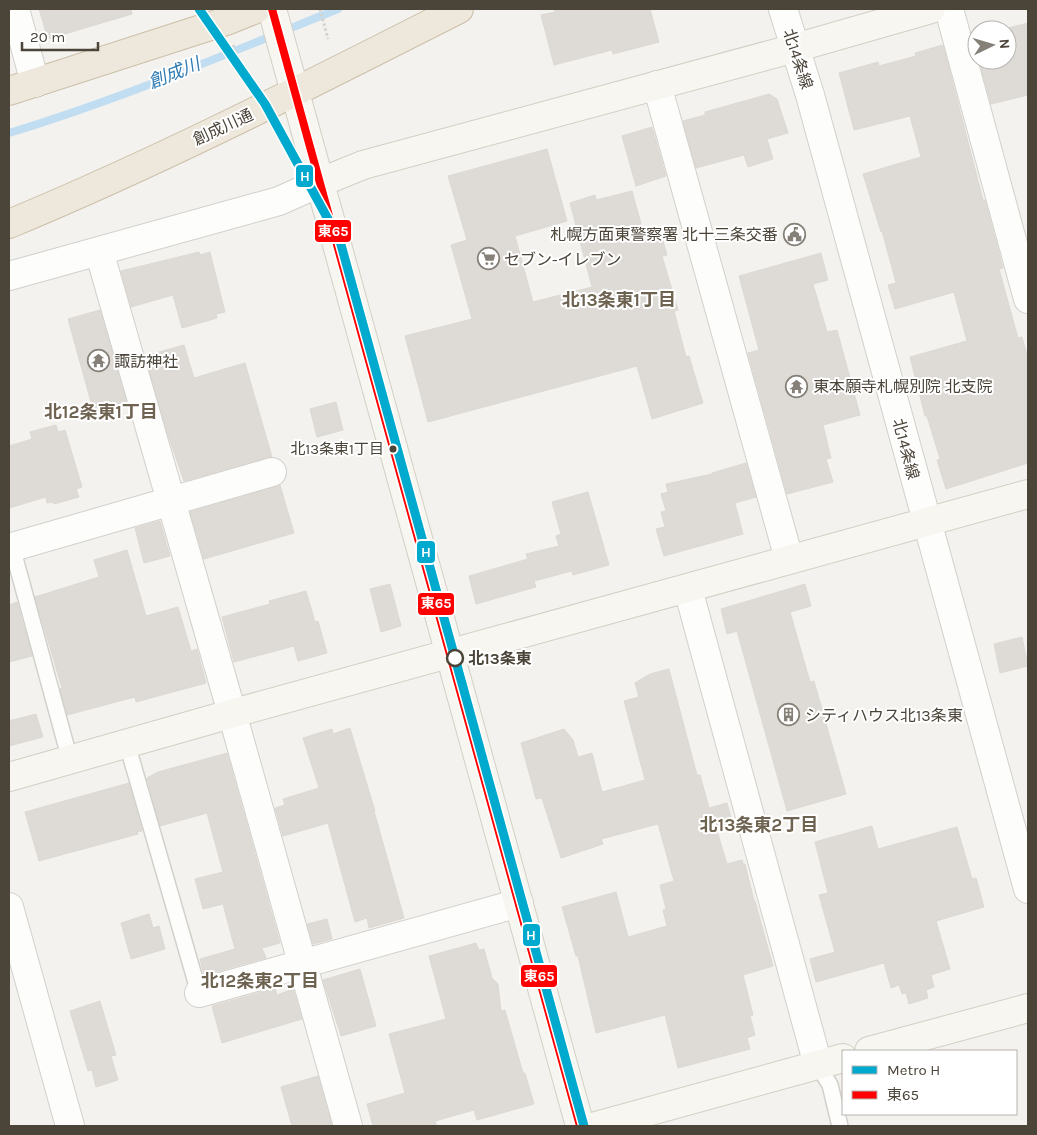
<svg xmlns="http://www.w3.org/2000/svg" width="1037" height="1135" font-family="Karla,'Noto Sans JP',sans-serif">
<rect width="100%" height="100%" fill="#f4f2ee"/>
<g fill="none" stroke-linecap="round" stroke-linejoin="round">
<!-- stream -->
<path stroke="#c0ddf1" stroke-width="8" d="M9 133C121 99 229 53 338 9"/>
</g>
<!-- building -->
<path fill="#dedbd6" stroke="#dcd9d4" d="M39 9H131L132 14 48 39Z
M554 9H650L659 42 613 54 612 50 554 65 541 15 555 12Z
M1028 23V95L991 104 979 60H1007V30H1000Z
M943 45 983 200H985L1003 268 999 269 1018 338 1022 337 1028 358V463L946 489 937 460 940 459 927 416H925L910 357 967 341 954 292 895 309 888 285 896 283 882 231 881 232 863 174 921 157 910 116 854 130 839 73 878 62 879 66 916 56 915 53Z
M769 94 777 99 788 133 767 139 773 159 748 167 744 155 696 168 683 121 705 115V112Z
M652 127 666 176 636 186 622 136Z
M547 149 567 221 515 236 533 302 592 287 570 203 595 195 596 200 632 191 645 238 661 234 667 255 662 256 678 310 674 311 686 357 689 356 703 403 652 419 637 366 428 422 405 336 472 319 451 245 467 240 448 176Z
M199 252 200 255 210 252 225 312 216 314 217 318 182 328 173 295 131 307 121 271Z
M821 253 828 280 813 284 827 332 837 330 860 415 823 425 831 458 826 459 833 482 787 494 748 353 759 350 739 276Z
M100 310 127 403 94 413 68 319Z
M184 345 194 378 245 363 272 457 184 481 167 432 145 356Z
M336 402 343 430 317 437 310 409Z
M56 425 58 432 65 430 82 487 76 489 79 497 54 504 53 502 47 503 46 497 9 508V446L32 439 30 432Z
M746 463 756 497 735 503 743 534 664 556 656 529 665 527 661 512 666 511 661 494 668 492 666 484 712 474V473Z
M280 485 294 533 204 559 190 512Z
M588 492 609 565 573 575 572 571 534 581 536 587 476 604 469 576 528 559 526 554 559 546 556 536 561 534 552 502Z
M160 521 170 556 144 563 135 528Z
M127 550 146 616 178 607 191 651 197 649 206 683 136 702 135 697 67 715 60 689 62 688 35 597 99 577 94 560Z
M390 584 401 626 381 632 370 589Z
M805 584 811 606 790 612 810 682 814 681 846 794 787 811 737 631 727 634 721 609Z
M306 591 315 622 318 621 327 653 298 661 294 646 234 662 222 617 270 604 269 601Z
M17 602 32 656 9 662V605Z
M1022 637 1028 666 1000 673 994 644Z
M669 669 697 775H700L709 808 727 803 733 826 717 831 727 864 742 860 743 864H745L754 901H755L773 966 743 975 753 1015 750 1016 755 1035 747 1038 750 1049 678 1068 665 1015 596 1033 578 956H576L562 907 616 892 628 937 667 926 663 910 666 909 660 885 674 881 658 824 601 839 603 844 561 858 542 798 536 799 521 743 564 729 573 740 578 757 592 753 602 792 645 780 624 701 639 697 635 683 650 674Z
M36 714 43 737 9 746V721Z
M350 728 375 811H374L404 918 369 928 367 918 355 922 328 823 283 836 275 808 285 805 283 799 319 788 303 738 332 729 333 734Z
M227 753 280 943 262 948 266 958 204 975 200 959 235 949 223 904 203 909 195 879 223 872 207 813 160 826 147 778 158 772Z
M129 783 142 831 137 832 138 834 39 861 25 812Z
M872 826 878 849 957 827 972 879 976 878 984 907 936 921 950 969 931 975 934 987 926 990 928 998 909 1004 906 993 902 994 899 985 891 988 884 963 816 982 810 959 835 952 819 895 828 893 815 842Z
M149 914 153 928 159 926 165 949 131 959 121 923Z
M327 919 332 939 313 944 307 924Z
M476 943 479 950 484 949 492 978 498 984 501 1011 505 1010 523 1073H525L534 1104 477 1120 474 1110 435 1121 437 1126H373L367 1104 405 1093 389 1034 446 1019 429 956Z
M360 969 376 1026 341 1036 323 980Z
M275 988 277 995 293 989 302 1019 222 1043 212 1006Z
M100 1001 116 1055 111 1056 118 1080 96 1087 92 1070 88 1071 70 1011Z
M318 1076 332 1126H292L281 1087Z"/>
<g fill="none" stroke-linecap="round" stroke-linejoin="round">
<defs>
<path id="lane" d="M12 547 70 760
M127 744 199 993
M818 1065 830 1085 840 1126"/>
<path id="street" d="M15 9 35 83
M783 9 810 95 1028 889
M949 9 1028 299
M657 85 789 559
M99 251 232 713 348 1126
M9 276 279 201 319 183
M9 548 272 472
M688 589 818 1065
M9 907 70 1126
M199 993 519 903"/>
<path id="secondary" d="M272 9 580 1126
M319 183 363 165 795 48 931 9
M9 777C84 756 159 734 234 713 498 639 764 568 1028 494
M869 1051 1028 1008
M596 1126 843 1058"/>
<path id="highway" d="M9 91 226 21 256 9
M9 224C163 160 311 84 459 9"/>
</defs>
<!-- lane casing -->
<use href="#lane" stroke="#d2d0cb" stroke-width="18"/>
<!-- street casing -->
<use href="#street" stroke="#d2d0cb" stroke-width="30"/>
<!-- secondary casing -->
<use href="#secondary" stroke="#d3cfc5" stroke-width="30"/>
<!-- highway casing -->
<use href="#highway" stroke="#ccbfa9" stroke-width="30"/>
<!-- path -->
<path stroke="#d3d2cc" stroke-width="3" stroke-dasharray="2.5 2.5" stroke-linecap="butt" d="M320 9 328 39
M233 45 242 74"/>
<!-- lane -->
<use href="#lane" stroke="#fdfdfc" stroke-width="15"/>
<!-- street -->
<use href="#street" stroke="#fdfdfc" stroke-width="28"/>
<!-- secondary -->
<use href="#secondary" stroke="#f7f6f1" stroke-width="28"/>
<!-- highway -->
<use href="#highway" stroke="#ede8db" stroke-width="28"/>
<defs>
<path id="bus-1" d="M272 9 580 1126"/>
</defs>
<!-- bus-1 casing -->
<use href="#bus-1" stroke="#fff" stroke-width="11"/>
<!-- bus-1 -->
<use href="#bus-1" stroke="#f00" stroke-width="8"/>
<defs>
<path id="metro-1" d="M199 9 265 104 340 241 584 1126"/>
</defs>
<!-- metro-1 casing -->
<use href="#metro-1" stroke="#fff" stroke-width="12"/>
<!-- metro-1 -->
<use href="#metro-1" stroke="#00a9ce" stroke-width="9"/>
</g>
<!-- icons -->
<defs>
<symbol id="civic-ring" viewBox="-11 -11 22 22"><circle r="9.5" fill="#fff" stroke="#868178" stroke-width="1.5"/><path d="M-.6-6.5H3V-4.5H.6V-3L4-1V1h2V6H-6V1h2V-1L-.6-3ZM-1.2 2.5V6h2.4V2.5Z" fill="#868178"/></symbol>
<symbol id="supermarket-ring" viewBox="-11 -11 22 22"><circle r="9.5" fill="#fff" stroke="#868178" stroke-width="1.5"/><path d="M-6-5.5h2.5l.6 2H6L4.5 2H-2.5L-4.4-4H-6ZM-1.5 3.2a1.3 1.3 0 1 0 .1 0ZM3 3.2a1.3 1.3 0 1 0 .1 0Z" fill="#868178"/></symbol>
<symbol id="temple-ring" viewBox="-11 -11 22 22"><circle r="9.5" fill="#fff" stroke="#868178" stroke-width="1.5"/><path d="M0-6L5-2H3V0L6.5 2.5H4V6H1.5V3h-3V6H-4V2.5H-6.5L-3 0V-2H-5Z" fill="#868178"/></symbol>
<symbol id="building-ring" viewBox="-11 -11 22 22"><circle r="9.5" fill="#fff" stroke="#868178" stroke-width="1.5"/><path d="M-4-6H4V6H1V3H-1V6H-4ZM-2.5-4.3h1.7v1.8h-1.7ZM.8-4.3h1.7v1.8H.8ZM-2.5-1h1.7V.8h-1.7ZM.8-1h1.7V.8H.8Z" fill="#868178"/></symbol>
</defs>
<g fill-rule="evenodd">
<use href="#civic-ring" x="782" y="222" width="25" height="25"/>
<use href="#supermarket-ring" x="476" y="246" width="25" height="25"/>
<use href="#temple-ring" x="86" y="348" width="25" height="25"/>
<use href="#temple-ring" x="784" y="374" width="25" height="25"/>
<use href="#building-ring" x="776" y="702" width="25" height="25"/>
</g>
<!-- markers -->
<circle fill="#4b4439" stroke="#fff" stroke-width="2" cx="393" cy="449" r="4.5"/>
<circle fill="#fff" stroke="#4b4439" stroke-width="2.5" cx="455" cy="658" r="8"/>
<g text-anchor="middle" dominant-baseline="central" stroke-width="4" stroke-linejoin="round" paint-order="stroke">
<!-- bus labels -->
<g font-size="15" fill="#4b4439" stroke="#fff" text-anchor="end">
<text x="384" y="449">北13条東1丁目</text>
</g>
<!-- street labels -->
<g font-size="16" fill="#4b4439" stroke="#fff">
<text transform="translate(798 59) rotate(72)">北14条線</text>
<text transform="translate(223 127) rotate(-25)">創成川通</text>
<text transform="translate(906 449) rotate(75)">北14条線</text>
</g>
<!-- poi labels -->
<g font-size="16" fill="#4b4439" stroke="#fff" text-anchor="start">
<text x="778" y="234" text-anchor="end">札幌方面東警察署 北十三条交番</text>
<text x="504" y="259">セブン-イレブン</text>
<text x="114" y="361">諏訪神社</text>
<text x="813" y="386">東本願寺札幌別院 北支院</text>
<text x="805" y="715">シティハウス北13条東</text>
</g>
<!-- stop labels -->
<g font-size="16" font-weight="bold" fill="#4b4439" stroke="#fff" text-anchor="start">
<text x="468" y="658">北13条東</text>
</g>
<!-- water labels -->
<g font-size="18" font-style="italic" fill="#2e7ab2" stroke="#fff">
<text transform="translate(174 73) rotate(-22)">創成川</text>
</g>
<!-- neighbourhood labels -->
<g font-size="18" font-weight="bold" fill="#6e6250" stroke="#fff">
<text x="619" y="300">北13条東1丁目</text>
<text x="101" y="412">北12条東1丁目</text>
<text x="759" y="825">北13条東2丁目</text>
<text x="260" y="981">北12条東2丁目</text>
</g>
</g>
<g stroke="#fff" stroke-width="2">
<rect x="295" y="164" width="19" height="24" rx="5" fill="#00a9ce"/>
<rect x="314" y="219" width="38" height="24" rx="5" fill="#f00"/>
<rect x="416" y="540" width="20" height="24" rx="5" fill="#00a9ce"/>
<rect x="417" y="592" width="38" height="24" rx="5" fill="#f00"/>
<rect x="522" y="923" width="19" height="24" rx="5" fill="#00a9ce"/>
<rect x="520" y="964" width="38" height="24" rx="5" fill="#f00"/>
</g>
<g font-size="14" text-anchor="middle" font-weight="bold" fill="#fff">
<text x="305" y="181">H</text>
<text x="333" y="236">東65</text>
<text x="426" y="557">H</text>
<text x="436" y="608">東65</text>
<text x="531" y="940">H</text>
<text x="539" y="981">東65</text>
</g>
<!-- border -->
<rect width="1037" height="1135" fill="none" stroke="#4b4439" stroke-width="20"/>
<!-- legend -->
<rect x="842" y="1050" width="175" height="65" fill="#ffffff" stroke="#b7b4b0"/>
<rect x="852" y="1066" width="25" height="8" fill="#00a9ce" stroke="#b7b4b0"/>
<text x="887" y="1075" font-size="15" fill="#4b4439">Metro H</text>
<rect x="852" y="1091" width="25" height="8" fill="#ff0000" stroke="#b7b4b0"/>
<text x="887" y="1100" font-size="15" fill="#4b4439">東65</text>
<!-- north arrow -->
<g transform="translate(992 45) rotate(85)"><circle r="24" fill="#ffffff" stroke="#b7b4b0"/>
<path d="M0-4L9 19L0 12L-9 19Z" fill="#868178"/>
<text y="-8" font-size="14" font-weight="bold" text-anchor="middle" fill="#4b4439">N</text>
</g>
<!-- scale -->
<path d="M22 42v8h76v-8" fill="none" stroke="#4b4439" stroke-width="2.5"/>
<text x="30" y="42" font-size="15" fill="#4b4439" stroke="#ffffff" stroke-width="4" paint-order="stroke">20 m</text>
</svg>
